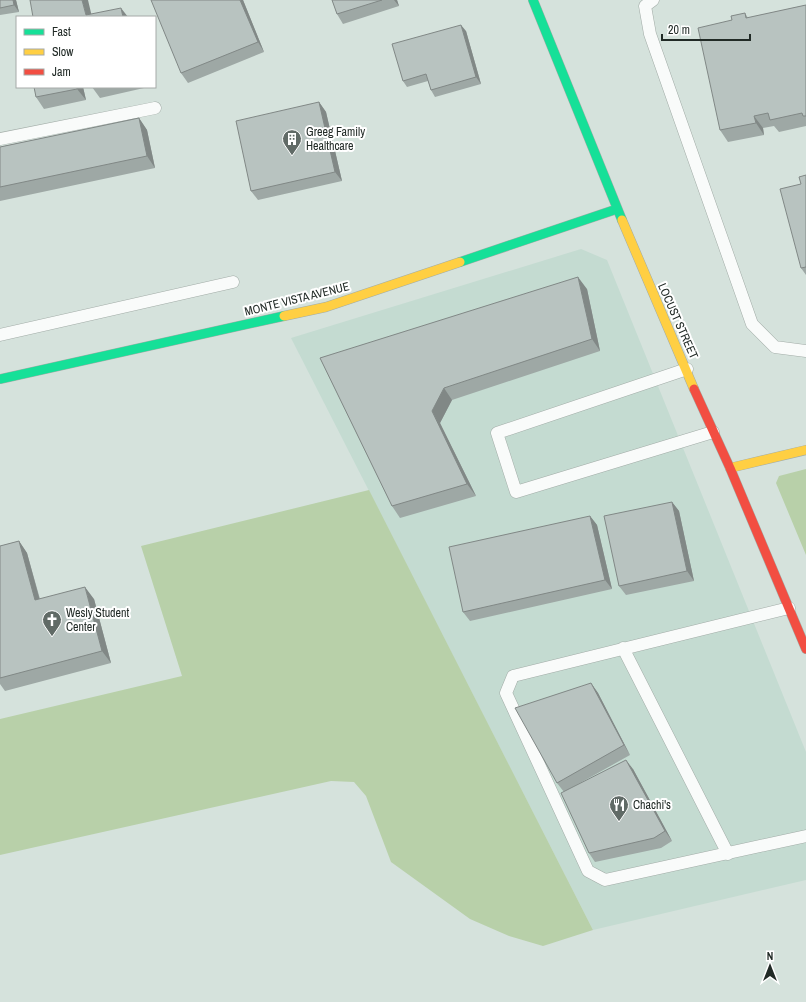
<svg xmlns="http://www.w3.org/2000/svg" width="806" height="1002" font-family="'Archivo Narrow',sans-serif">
<rect width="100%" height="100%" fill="#d5e2dc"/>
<!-- built -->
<path fill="#c4dbd1" d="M581 249 607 260 806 752V880L593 930 291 338Z"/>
<!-- green -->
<path fill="#b8d0a9" d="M806 469V555L776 483 779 476Z
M369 490 593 930 543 946 509 936 470 919 391 862 366 796 354 782 331 781 0 855V719L182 676 141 546Z"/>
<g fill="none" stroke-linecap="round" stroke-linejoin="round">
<defs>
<path id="lane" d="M653 0 645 6 650 34 752 324 775 347 806 351
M0 139 155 108
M0 335 233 282
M687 369 497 433 516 492 713 432
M789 608 513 676 506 693 588 871 605 880 806 836
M623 648 728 854"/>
<path id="fast" d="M533 0 622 220
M460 262 617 209
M0 379 284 316"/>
<path id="slow" d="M622 220 694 389
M284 316 326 307 460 262
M730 468 806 450"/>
<path id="jam" d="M694 389 730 468 806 649"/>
</defs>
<!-- lane casing -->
<use href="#lane" stroke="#a2aca7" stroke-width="13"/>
<!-- fast casing -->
<use href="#fast" stroke="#a2aca7" stroke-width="10"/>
<!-- slow casing -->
<use href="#slow" stroke="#a2aca7" stroke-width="10"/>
<!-- jam casing -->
<use href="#jam" stroke="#a2aca7" stroke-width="10"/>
<!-- lane -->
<use href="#lane" stroke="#f9fbfa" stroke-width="12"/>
<!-- fast -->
<use href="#fast" stroke="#16e098" stroke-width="9"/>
<!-- slow -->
<use href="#slow" stroke="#ffcf43" stroke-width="9"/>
<!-- jam -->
<use href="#jam" stroke="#f24e42" stroke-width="9"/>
</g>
<!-- wall -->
<path fill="#9ea8a5" d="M0 0H16L19 12 0 15Z
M243 0 264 52 188 83 181 73Z
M332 0H397L399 6 343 24 337 14Z
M806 5V126L779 132 774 126 763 128 764 135 728 142 720 130 732 20 745 13 748 18Z
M466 31 481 84 435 97 431 90 428 81 407 87 403 81Z
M34 87H83L86 100 44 109 36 97Z
M92 87H144V88L100 98Z
M319 102 326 112 342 181 258 200 251 191Z
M139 118 147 130 155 168 0 201V147Z
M806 175V275L801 268V184Z
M587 289 600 351 452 400 440 423 476 496 400 518 392 506 320 358Z
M672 502 679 511 694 581 626 595 619 586Z
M590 516 597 525 612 589 470 621 463 612Z
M19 541 27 553 40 599H94L111 663 5 691 0 684V546Z
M591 683 598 693 630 755 564 792 557 783Z
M633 769 672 841 661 848 595 862 589 853Z"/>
<!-- shaded-wall -->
<path fill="#818886" d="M13 0H16L19 12 14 5Z
M82 0H88L92 17 86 15Z
M240 0H243L264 52 258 42Z
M394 0H397L399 6Z
M121 8 128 17H123Z
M461 25 466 31 481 84 476 77Z
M77 87H83L86 100 77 89Z
M319 102 326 112 342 181 335 172Z
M754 116 763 128 764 135 756 123Z
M139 118 147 130 155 168 147 156Z
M578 277 587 289 600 351 592 339Z
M444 388 452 400 440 423 476 496 467 484 432 411Z
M672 502 679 511 694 581 687 571Z
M590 516 597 525 612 589 605 580Z
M19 541 27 553 43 612 35 600Z
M85 587 94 599 111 663 102 651Z
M591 683 598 693 630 755 624 745Z
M626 760 633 769 672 841 665 831Z"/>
<!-- building -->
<path fill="#b8c3c0" stroke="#818886" d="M0 0H13L14 5 0 8Z
M30 0H82L86 15 121 8 123 17H33Z
M151 0H240L258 42 181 73Z
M332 0H382L337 14Z
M806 5V116H803L802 113 770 120 768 113 754 116 756 123 720 130 698 28 732 20 731 16 745 13 746 18Z
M461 25 476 77 431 90 426 74 403 81 392 44Z
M34 87H77V89L36 97Z
M319 102 335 172 251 191 236 121Z
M139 118 147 156 0 187V147Z
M806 175V267L801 268 780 189 801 184 799 177Z
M578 277 592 339 444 388 432 411 467 484 392 506 320 358Z
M672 502 687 571 619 586 604 516Z
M590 516 605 580 463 612 449 547Z
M19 541 35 600 85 587 102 651 0 678V546Z
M591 683 624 745 557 783 515 708Z
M626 760 665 831 654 838 589 853 561 793Z"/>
<!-- icons -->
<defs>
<symbol id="building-pin" viewBox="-11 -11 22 30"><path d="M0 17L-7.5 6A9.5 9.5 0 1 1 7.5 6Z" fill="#606a66" stroke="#fff"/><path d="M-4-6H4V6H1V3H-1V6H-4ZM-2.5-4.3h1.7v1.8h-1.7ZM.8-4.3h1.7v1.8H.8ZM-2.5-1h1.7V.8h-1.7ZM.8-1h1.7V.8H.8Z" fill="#fff"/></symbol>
<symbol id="church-pin" viewBox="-11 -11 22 30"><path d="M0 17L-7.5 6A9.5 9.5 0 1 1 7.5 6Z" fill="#606a66" stroke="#fff"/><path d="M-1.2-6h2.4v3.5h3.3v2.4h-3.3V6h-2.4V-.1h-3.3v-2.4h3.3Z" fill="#fff"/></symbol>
<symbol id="restaurant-pin" viewBox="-11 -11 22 30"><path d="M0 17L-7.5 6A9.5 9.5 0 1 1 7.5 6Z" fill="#606a66" stroke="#fff"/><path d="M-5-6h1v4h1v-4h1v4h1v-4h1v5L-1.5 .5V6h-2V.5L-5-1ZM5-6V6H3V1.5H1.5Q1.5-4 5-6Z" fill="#fff"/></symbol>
</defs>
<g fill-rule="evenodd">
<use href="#building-pin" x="281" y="128" width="22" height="30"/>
<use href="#church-pin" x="41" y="609" width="22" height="30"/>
<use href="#restaurant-pin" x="608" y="794" width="22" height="30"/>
</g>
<g text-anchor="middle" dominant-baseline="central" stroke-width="4" stroke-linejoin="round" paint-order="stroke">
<!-- poi labels -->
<g font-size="12" fill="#212a26" stroke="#fff" text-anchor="start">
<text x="306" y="132">Greeg Family<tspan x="306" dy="14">Healthcare</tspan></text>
<text x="66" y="613">Wesly Student<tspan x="66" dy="14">Center</tspan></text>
<text x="633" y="805">Chachi's</text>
</g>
<!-- street labels -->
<g font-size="12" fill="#212a26" stroke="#fff">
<text transform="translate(297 299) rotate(-14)">MONTE VISTA AVENUE</text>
<text transform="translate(678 321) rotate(66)">LOCUST STREET</text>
</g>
</g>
<!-- legend -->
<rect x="16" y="16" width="140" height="72" fill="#ffffff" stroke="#a6aaa8"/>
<rect x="24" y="29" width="20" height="6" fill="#16e098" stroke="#a6aaa8"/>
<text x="52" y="36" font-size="12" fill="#212a26">Fast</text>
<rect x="24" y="49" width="20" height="6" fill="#ffcf43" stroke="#a6aaa8"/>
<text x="52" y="56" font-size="12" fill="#212a26">Slow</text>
<rect x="24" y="69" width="20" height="6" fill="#f24e42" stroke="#a6aaa8"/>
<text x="52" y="76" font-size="12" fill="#212a26">Jam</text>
<!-- north arrow -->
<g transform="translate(770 966)" stroke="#ffffff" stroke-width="3" paint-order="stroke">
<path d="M0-3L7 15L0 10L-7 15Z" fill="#212a26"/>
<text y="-6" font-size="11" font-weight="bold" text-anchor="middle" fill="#212a26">N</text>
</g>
<!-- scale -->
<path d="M662 34v6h88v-6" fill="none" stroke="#212a26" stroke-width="2"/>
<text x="668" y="34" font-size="12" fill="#212a26" stroke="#ffffff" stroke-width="3" paint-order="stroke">20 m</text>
</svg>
